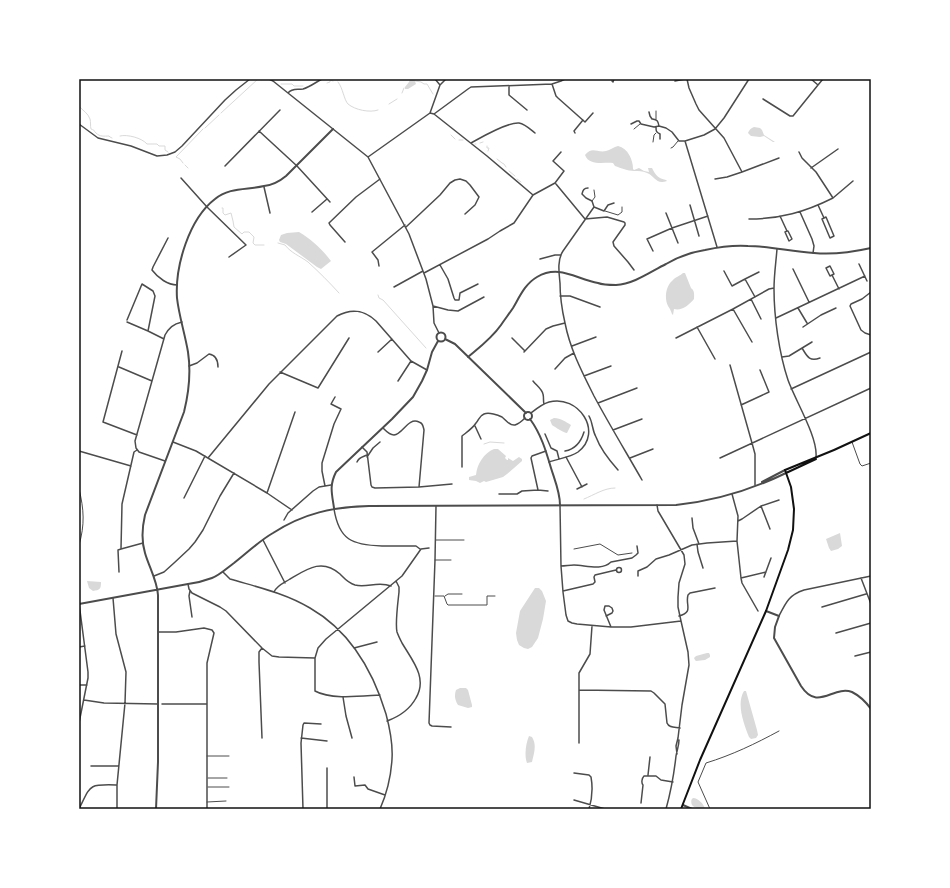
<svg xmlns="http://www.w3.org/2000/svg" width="950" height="888" font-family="'Public Sans',sans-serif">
<rect width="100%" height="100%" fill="#fff"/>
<!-- water -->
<path fill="#d9d9d9" d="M410 79H414L416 84 408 89H405V87L409 82Z
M754 127 760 128 762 130 764 135 775 142H773L764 136 760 137 751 136 748 133C749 130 751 128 754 127Z
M618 146C628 148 633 160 633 169L634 170 639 168 644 171 649 172 648 168H652C656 176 658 178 666 180L667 181C656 185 655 176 647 173 642 171 639 171 634 171 628 171 621 168 615 166L613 163C603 162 589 166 585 155 592 146 597 153 606 151 610 150 614 147 618 146Z
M299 232C312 240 322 249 331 261L321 269 317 267 286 244 280 242 279 240 281 235 287 233Z
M683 273H685L691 288C695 291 694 295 694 299 689 305 682 311 674 309L673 315 672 314C671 311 670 309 668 306 664 298 666 286 672 281 675 277 680 276 683 273Z
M554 418C561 418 566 422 571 425L567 433C564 433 555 427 552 425L550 420Z
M494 449H498L506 456 505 458 507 460H508V458L513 461 519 457 522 459V461L507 474 503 477 486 482 484 481 480 483 476 481 469 480V477L476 475C477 464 484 453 494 449Z
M840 533 842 546 838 549 831 551 829 548 826 539Z
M87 581 101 582C101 589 100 590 93 591L89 588Z
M535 588H539L542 591 546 601 543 619 538 638 532 647 528 649 524 648 519 645 517 640 516 633 520 611Z
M707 653H709L710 655V657L705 660 696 661 695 660 694 658 696 656Z
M460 688H466L468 690 472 705V707L468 708 458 705C455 700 454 696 456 690Z
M744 691H746L757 730 758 735 756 738 751 739 749 737C744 724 736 704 744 691Z
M529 736 532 737C537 745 534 753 532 762L527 763C524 755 526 743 529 736Z
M693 798C698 798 704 804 705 809 701 809 694 808 692 805 691 803 691 800 692 799Z"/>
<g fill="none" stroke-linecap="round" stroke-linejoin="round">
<!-- stream -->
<path stroke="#d9d9d9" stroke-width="1" d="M415 81 421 82 424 84H427L433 94
M338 82C343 88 344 100 348 104 355 110 370 113 378 110
M327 83 330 82V80L333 81
M281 84H292L294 86H303
M402 93 404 88
M389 104 397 99
M79 106C83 111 88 113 90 119 91 122 90 126 91 129 96 131 92 129 96 133 100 137 104 136 109 136L110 137 112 138
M221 113 258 79
M205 128 219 115
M451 135 455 139
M120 136C127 134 142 138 147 144H157L159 146H165V150L168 152
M459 140H463
M480 143 483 142
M475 144H476
M487 146V148H489L488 151
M497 159 502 163 504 164 506 167
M183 163 180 159 176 157 203 129
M185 165 188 168
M509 171 515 176
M517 179 521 182
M222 208H223V213L225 215 231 213 233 221 234 227 242 234 244 232H249L254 237 253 243 255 245H264
M278 243 285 245C291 253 300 256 308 262 319 272 329 282 339 293
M378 295 379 298 383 300 426 348
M484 444 490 442 504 443
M584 499C594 495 604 488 615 488"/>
<!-- service -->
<path stroke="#4c4c4c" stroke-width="1" d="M656 111V119
M634 129 640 124
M653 142 654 135 656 133
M671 148 673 147 678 141
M592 201 595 197 594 190
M605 211 618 215 622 212V207
M852 442 860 464 862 466 871 463
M79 489C84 509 85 525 79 545
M436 540H464
M435 560H451
M435 596H444L447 604 448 605H487V596H495
M445 596 448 594H462
M207 756H229
M208 778H227
M208 787H229
M207 802 226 801
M710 809 698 782 706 763C732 755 755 744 779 731"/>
<!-- pedestrian -->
<path stroke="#4c4c4c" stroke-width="1" d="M574 549 600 544 618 555 632 553"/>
<!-- minor -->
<path stroke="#4c4c4c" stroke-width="1.5" d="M269 79 273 81 368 157 409 234 426 279 433 306 434 323 439 333
M435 79 440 85
M687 79 689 88 696 104 699 110 724 138 742 172 779 158
M612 81 613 82 614 79
M675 81 685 79
M552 84 556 96 558 98 585 122 593 113
M818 85 823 79
M509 86V95L527 110
M288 93C292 88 297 90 303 89 310 87 316 82 322 79
M763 99 790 116H793L818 85 811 79
M649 112 650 116 652 119C657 120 658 120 659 126
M430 113 434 114 487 156 533 195
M434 114 468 89 471 87 552 84 561 81 565 79
M79 124 98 138 131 146 157 156 167 155 175 152 182 146 225 100 236 90 250 79
M631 124 637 121H639L641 124 654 127 659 126 666 128 672 132 679 141H685
M656 127C656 131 656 132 660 134V139
M259 131 297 166 330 202
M575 133 574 131 583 120
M471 143C482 137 507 122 519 123 525 124 530 129 535 133
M368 157 430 113 440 85 446 79
M225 166 280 110
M811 168 838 149
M181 178 207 207 246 245 229 257
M715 179 727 177 742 172
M556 184 585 219 607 217 624 222 625 223V225L613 242 614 246 628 262 634 270
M264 187 270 213
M588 188C584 188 583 190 582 194L586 198 592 201 594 207 604 211 608 205 614 203
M833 198 853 181
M690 205 699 236
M818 205 824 218 822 219 830 238 834 236 826 217 824 218
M594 207 563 251C557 260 559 273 560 283 560 297 562 310 565 323 570 349 582 372 594 396 609 424 626 452 642 480
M312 212 327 199
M800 212 812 239 814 246 813 253
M666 213 678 243
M780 216 787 231 785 232 789 241 792 239 788 231H787
M749 219C780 219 805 212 833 198L816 172 802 158 799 152
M406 227 440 195 450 183 455 180 460 179 466 181 470 185 479 197 475 205 465 214
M168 238 153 267 152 270C158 278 168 285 177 285
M345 242 330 225 329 223 356 197 380 179
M717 247 685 141 704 135 715 129 724 118 749 79
M777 249C776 262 774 275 774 289 774 317 779 353 788 380 795 400 818 437 816 457
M653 251 647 239 672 228 708 216
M540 259 555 255H561
M859 264 867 281
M440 265 448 279 454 298 455 300H459L460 293 478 284
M379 266 378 260 372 252 405 225
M793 269 809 302
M724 271 732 286 745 279
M424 273 488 239 500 231 514 223 533 195 555 183 564 171 553 161 561 152
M832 275 830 276 826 268 830 266 834 274 832 275 839 289
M394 287 423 271
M871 292 862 299 851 304 850 306 861 330 865 333 871 335
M560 296H570L600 307
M755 297 745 279 759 272
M751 299 761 319
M433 306 448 310 458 311 484 297
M798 308 807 323
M733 309 752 342
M776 318 865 276
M127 320 142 284 153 291 155 296 148 331 164 339
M127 322 148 331
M697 327 715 359
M803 327 821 315 836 308
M512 338 525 351
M676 338 733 309 769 289 774 288
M572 346 596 337
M802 348C807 356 809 362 820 358
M122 351 103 422 137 435
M378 352 392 339
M524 352 546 329 553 326 565 323
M782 357 789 356 812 342
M730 365 752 443 755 454V485
M189 366 197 363 209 354C216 355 218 361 218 367
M119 367 152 381
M555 369 565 358 574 353
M280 372 318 388 349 338
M584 376 611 366
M398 381 411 361
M533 381C536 385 542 389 543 394 544 398 543 401 544 404
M791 389 871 352
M598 403 637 388
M741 405 769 392 760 370
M531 413C536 409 542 404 549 402 578 394 604 432 578 452 571 457 558 459 549 462
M589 416C593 423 592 430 596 437 600 448 610 461 618 470
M475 426 481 439
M613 430 642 419
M545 434 551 448 557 451 559 459
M173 442 196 451 267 493 292 510
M362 447 367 452 371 485 372 487 375 488 419 487 424 430C423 426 423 423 419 422 408 417 403 434 394 435 389 435 386 431 383 428
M79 451 131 466
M565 451C576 449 581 442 584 432
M367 457 373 448 380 442
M566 457 582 487
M208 458 269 384 337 316C352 308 364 310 376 321L411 361 427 370
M630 458 653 449
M720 458 871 388
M165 461 139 452 136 448 135 441 165 335C169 328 173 324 182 322
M357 462C359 457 363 457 367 455
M462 467V436C467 432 473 428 476 423 479 420 479 416 484 414 489 412 498 415 502 417 506 420 509 426 515 425 518 424 522 421 525 418
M325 486 322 471V463L334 424 341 409 331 404 335 397
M419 487 452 484
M577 489 587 484
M538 490 531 458 532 456 546 451
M267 493 295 412
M499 494H517L522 491 538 490 548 491
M732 494 738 516 737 541 741 578 742 583 758 611
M184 498 205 456
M560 505 561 566 563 592 566 615 568 621 572 623 577 624 611 627H631L681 621
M657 505 658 511 661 516 684 555 685 564 679 583 678 597V607L681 621 688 652 689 665 682 705 678 738 676 746 677 754
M436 506 435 560 429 723 430 725 432 726 451 727
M761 506 770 529
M334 509C339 540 352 545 382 546 393 546 404 546 416 546L420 549
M692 518 693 528 699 544
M284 520 288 513 313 491 319 487 331 485
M738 521 742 519 761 506 779 500
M263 540 285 583
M697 544 698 552 703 568
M121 549 122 504 134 452 137 450
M561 566C565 566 570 565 574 565 585 565 602 571 611 562L632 558 636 555 638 553 637 546
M616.5 570a2.5 2.5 0 1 1 5 0a2.5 2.5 0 1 1-5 0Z
M119 572 118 550 121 549 143 543
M223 572 230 579C257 587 285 593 310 608 350 631 373 671 386 714 390 729 393 744 392 759 391 777 387 793 380 809
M154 576 164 572 174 563 189 549 195 542 203 530 220 496 234 473
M638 576V571L647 567 656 559 669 555 692 545 707 543 737 541
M764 577 771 558
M741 578 766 572
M861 578 871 604
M188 584 189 589 192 593 220 607 226 611 262 648 272 656 279 657 315 658 318 648 326 639 402 576 421 549 429 548
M190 591 189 596 192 617
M563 591 593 584 595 582 594 577 595 575 616 570
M274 592C277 585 284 583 290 579 307 569 322 558 340 574 344 578 348 583 355 585 367 588 378 581 391 586
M113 598 116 634 126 672 125 703 117 785V809
M79 603 88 672V678L79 723
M822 607 866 594
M606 616 612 613 613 611 612 608 609 606H605L604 610 611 627
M679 616C694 612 685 605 688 595L690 593 715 588
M779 616C786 602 789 595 804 590L871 576
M159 632H176L204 628 212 630 214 633 207 663V809
M836 633 871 623
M79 647 85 646
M354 648 377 642
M855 656 871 652
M315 658V691C331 700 362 696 380 695
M79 685H87
M579 690V673L590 654 592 626
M343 697 346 716 352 738
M84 700 104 703 158 704
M162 704H207
M387 721C398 717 410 709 416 698 428 678 412 660 402 643 400 639 398 635 397 632 395 623 398 602 399 592V587L396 581
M262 738 259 662V652L262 648
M301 738 327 741
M579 743V690L651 691 654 693 665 704 667 723C669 728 675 727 680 728
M91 766H118
M327 768V809
M574 773 589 775 591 777C593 788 592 799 589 809
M648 775 650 757
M354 777 355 786 365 785 368 789 385 795
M574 800 605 809
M641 803 643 785C641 783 642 778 644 776H656L661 780 673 782
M79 809C91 785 88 784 116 785
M303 809 301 743 303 725 304 723 321 724
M666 809C671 791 674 774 676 756 677 750 679 746 679 740"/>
<!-- tertiary -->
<path stroke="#4c4c4c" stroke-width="2" d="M436.5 337a4.5 4.5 0 1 1 9 0a4.5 4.5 0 1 1-9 0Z
M445 339 455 344 526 413
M468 357C480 347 492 338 501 325 505 319 509 314 513 308 520 296 525 284 537 277 559 264 576 279 598 283 603 285 610 285 616 285 634 284 650 272 666 264 678 257 692 252 705 250 719 247 733 245 748 246 770 246 792 252 814 253 833 255 853 252 871 248
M524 416a4 4 0 1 1 8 0a4 4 0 1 1-8 0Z
M530 419C541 434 546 451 551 468 555 481 560 492 560 505
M762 482 785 470
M334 508C332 494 329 486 336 472L392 419 413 397 422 381 427 370 432 352 438 341
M79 604 188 584C196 583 204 581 212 578 220 575 227 568 234 563 247 553 259 541 273 533 304 513 333 507 369 506L676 505C714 501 751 490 786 473
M766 611 779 616 775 627 774 638 801 686C818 712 833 685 852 692 860 696 866 702 871 709
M683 805 692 809
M156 809 158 762V595C157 580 149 567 145 553 141 540 142 528 145 515L184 412C189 392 191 372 188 352 185 334 179 316 177 298 175 266 189 219 215 199 229 187 248 190 264 186 273 185 280 181 286 176L333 129"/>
<!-- secondary -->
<path stroke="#111" stroke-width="2" d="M834 450 871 433
M786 473 816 459
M681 809 700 760 766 611 788 550 793 530 794 509 791 487 785 470 834 450"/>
</g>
<!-- border -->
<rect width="950" height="888" fill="none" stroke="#ffffff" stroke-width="160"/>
<rect x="80" y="80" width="790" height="728" fill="none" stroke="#111" stroke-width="1.5"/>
</svg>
